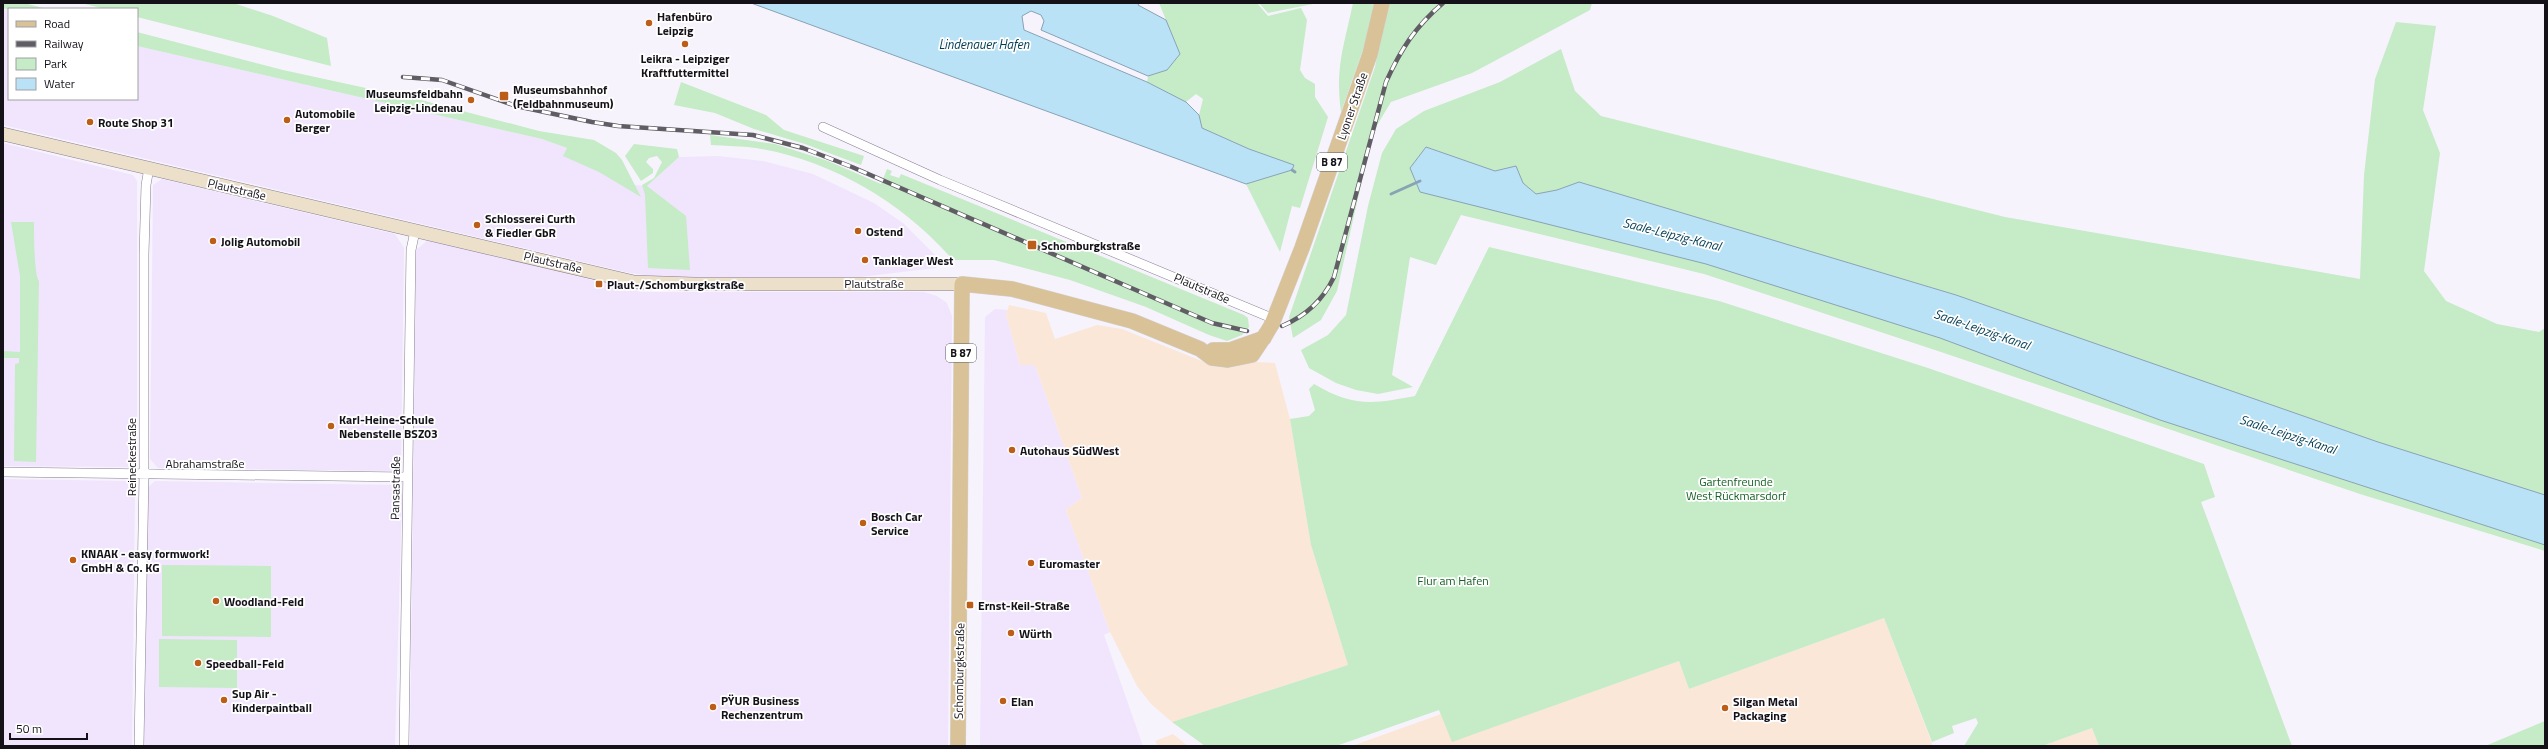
<svg xmlns="http://www.w3.org/2000/svg" width="2548" height="749" font-family="'Titillium Web',sans-serif">
<rect width="100%" height="100%" fill="#f7f3fd"/>
<!-- built -->
<path fill="#f0e5fd" d="M3 9 9 11V99H137V46L542 139 581 153 633 185 647 186 679 157 718 156 763 161 813 174 874 203 903 223 938 258 936 268 860 277 667 278 630 273 3 125Z
M3 143 133 175 137 181V459L130 467 3 466Z
M162 179 395 234 404 248 401 465 395 471 158 468 150 459 153 185Z
M428 240 641 292H924L937 296 947 303 952 316 948 746H410L416 250Z
M995 309 1008 310 1006 315 1020 365H1035L1082 498 1066 510 1110 632 1104 635 1143 746H980L985 317Z
M3 479 127 481 135 493 132 746H3Z
M155 481 397 485 402 495 395 746H144L148 487Z"/>
<!-- industrial -->
<path fill="#fbe7d8" d="M1009 305 1046 313 1055 339 1097 325 1110 327 1122 329 1217 367 1230 368 1255 362 1275 363 1290 419 1311 545 1348 665 1172 722 1151 704 1137 686 1110 632 1066 510 1082 498 1035 365H1020L1006 315Z
M1884 618 1933 746H1352L1441 714 1453 741 1679 661 1689 689Z
M2092 728 2099 746H2042Z
M1173 734 1188 746H1158L1155 741Z"/>
<!-- green -->
<path fill="#c5ebc7" d="M3 3H24L47 9 9 10 3 8Z
M81 3H233L273 16 327 38 331 66 137 17V9H105Z
M1159 3H1257L1268 16 1301 8 1307 20 1300 70 1305 78 1315 84V97L1328 117 1300 208 1292 206 1280 252 1246 184 1292 170 1294 165 1249 149 1202 128 1199 115 1203 99 1196 94 1186 102 1147 82 1148 76 1167 70 1180 54Z
M1259 3H1318L1268 13Z
M1353 3H1374L1365 44 1341 112C1335 68 1344 46 1353 3Z
M1387 3H1592L1590 10 1472 73 1391 102 1373 132 1337 291 1321 320 1293 338 1289 317 1375 67Z
M2396 22 2436 26 2423 110 2440 153 2424 271 2446 301 2497 324 2539 332 2545 328V495L2378 442 1956 295 1579 182 1557 190 1536 194 1523 183 1516 166 1495 171 1426 147 1410 168 1940 338 2160 420 2545 545V551L2360 494 1941 352 1704 274 1461 215 1436 265 1410 257 1392 375 1413 387 1378 394 1356 390 1336 383 1309 368 1301 350 1328 335 1346 315 1368 206 1382 153 1396 129 1424 111 1500 82 1561 49 1575 91 1601 116 2005 217 2360 279 2364 175 2375 79Z
M137 32 283 70 421 100 539 131 594 140 616 153 622 160 641 197 599 172 563 156 567 148 542 139 137 46Z
M681 82 766 115 784 130 864 156 861 165 805 144 754 129 715 113 674 105Z
M710 135 775 144 828 161 881 184 887 169 892 171 890 175 899 178 901 174 1244 315 1248 318 1249 327 1242 335 1227 341 1209 335 1146 307 1070 280 994 260H953C902 202 833 161 756 148 741 146 726 146 711 145Z
M634 144 677 149 679 157 647 186 686 216 690 270 648 268 645 195 642 185 654 178 662 162 657 156 649 158 646 162 653 169V173L641 181 625 156Z
M11 222H34C34 232 34 276 39 281L36 462 14 461 15 364 19 363V358H3V351L20 352V276Z
M1489 247 1719 301 1928 368 2204 464 2215 497 2201 502 2292 746H2099L2092 728 2042 746H1964L1978 723 1976 718 1952 726 1954 733 1932 742 1884 618 1689 689 1679 661 1452 742 1439 710 1336 746H1205L1172 722 1348 665 1311 545 1290 419 1309 416 1315 410 1309 389 1314 384C1353 407 1373 404 1415 396Z
M162 565 271 566V637L162 636Z
M159 639 237 640V688L159 687Z
M2545 721V745L2485 746Z"/>
<!-- water -->
<path fill="#bae2f7" stroke="#88a3b4" d="M751 3H1139L1138 5 1166 20 1180 54 1167 70 1148 76 1041 30 1044 21 1041 15 1031 11 1022 16 1024 30 1147 82 1186 102 1199 115 1202 128 1249 149 1294 165 1292 170 1246 184Z
M1426 147 1495 171 1516 166 1523 183 1536 194 1557 190 1579 182 1956 295 2378 442 2545 495V545L2160 420 1940 338 1706 264 1420 192 1410 168Z"/>
<g fill="none" stroke-linecap="round" stroke-linejoin="round">
<!-- stream -->
<path stroke="#88a3b4" stroke-width="3" d="M1292 170 1295 172
M1391 194 1420 181"/>
<defs>
<path id="minor" d="M823 127 940 180 1274 319
M3 472 407 477
M139 746 144 475V254L146 185 149 168
M404 746 411 250 415 231"/>
<path id="secondary" d="M3 134 634 282 694 284H962"/>
<path id="primary" d="M1272 324 1302 248 1370 54 1382 3
M1213 350H1230L1264 338
M958 746 962 284 1012 289 1132 321 1200 349 1212 358 1228 360 1252 355 1266 334"/>
</defs>
<!-- minor casing -->
<use href="#minor" stroke="#877d92" stroke-width="10"/>
<!-- secondary casing -->
<use href="#secondary" stroke="#877d92" stroke-width="14"/>
<!-- primary casing -->
<use href="#primary" stroke="#d5d4d6" stroke-width="16"/>
<!-- minor -->
<use href="#minor" stroke="#fff" stroke-width="9"/>
<!-- secondary -->
<use href="#secondary" stroke="#ece0cb" stroke-width="13"/>
<!-- primary -->
<use href="#primary" stroke="#d9c298" stroke-width="15"/>
<defs>
<path id="rail" d="M403 77 442 80 516 106 592 122 618 126 753 135 803 148 852 167 1212 323 1247 331
M1282 326C1306 316 1323 300 1334 277L1386 82C1401 49 1415 27 1443 3"/>
</defs>
<!-- rail casing -->
<use href="#rail" stroke="#615d65" stroke-width="4.5"/>
<!-- rail -->
<use href="#rail" stroke="#fff" stroke-width="3" stroke-dasharray="9" stroke-linecap="butt"/>
<defs>
<path id="primary-bridge" d="M1266 334 1272 324"/>
</defs>
<!-- primary-bridge casing -->
<use href="#primary-bridge" stroke="#d5d4d6" stroke-width="16" stroke-linecap="butt"/>
<!-- primary-bridge -->
<use href="#primary-bridge" stroke="#d9c298" stroke-width="15"/>
</g>
<!-- markers -->
<g fill="#bd5e18" stroke="#fff" stroke-width="1.5">
<circle cx="649" cy="23" r="4"/>
<circle cx="685" cy="44" r="4"/>
<rect x="499" y="91" width="10" height="10" rx="2"/>
<circle cx="471" cy="100" r="4"/>
<circle cx="287" cy="120" r="4"/>
<circle cx="90" cy="122" r="4"/>
<circle cx="477" cy="225" r="4"/>
<circle cx="858" cy="231" r="4"/>
<circle cx="213" cy="241" r="4"/>
<rect x="1027" y="240" width="10" height="10" rx="2"/>
<circle cx="865" cy="260" r="4"/>
<rect x="595" y="280" width="8" height="8" rx="2"/>
<circle cx="331" cy="426" r="4"/>
<circle cx="1012" cy="450" r="4"/>
<circle cx="863" cy="523" r="4"/>
<circle cx="73" cy="560" r="4"/>
<circle cx="1031" cy="563" r="4"/>
<circle cx="216" cy="601" r="4"/>
<rect x="966" y="601" width="8" height="8" rx="2"/>
<circle cx="1011" cy="633" r="4"/>
<circle cx="198" cy="663" r="4"/>
<circle cx="224" cy="700" r="4"/>
<circle cx="1003" cy="701" r="4"/>
<circle cx="713" cy="707" r="4"/>
<circle cx="1725" cy="708" r="4"/>
</g>
<g text-anchor="middle" dominant-baseline="central" stroke-width="3.5" stroke-linejoin="round" paint-order="stroke">
<!-- shield labels -->
<g fill="#fff" stroke="#5b585e" stroke-width="1">
<rect x="1317" y="153" width="30" height="18" rx="3"/>
<rect x="946" y="344" width="30" height="18" rx="3"/>
</g>
<g font-size="11" font-weight="bold" fill="#151119">
<text x="1332" y="162">B 87</text>
<text x="961" y="353">B 87</text>
</g>
<!-- poi labels -->
<g font-size="12" font-weight="bold" fill="#151119" stroke="#fff" text-anchor="start">
<text x="657" y="16">Hafenbüro<tspan x="657" dy="14">Leipzig</tspan></text>
<text x="685" y="58" text-anchor="middle">Leikra - Leipziger<tspan x="685" dy="14">Kraftfuttermittel</tspan></text>
<text x="513" y="89">Museumsbahnhof<tspan x="513" dy="14">(Feldbahnmuseum)</tspan></text>
<text x="463" y="93" text-anchor="end">Museumsfeldbahn<tspan x="463" dy="14">Leipzig-Lindenau</tspan></text>
<text x="295" y="113">Automobile<tspan x="295" dy="14">Berger</tspan></text>
<text x="98" y="122">Route Shop 31</text>
<text x="485" y="218">Schlosserei Curth<tspan x="485" dy="14">&amp; Fiedler GbR</tspan></text>
<text x="866" y="231">Ostend</text>
<text x="221" y="241">Jolig Automobil</text>
<text x="1041" y="245">Schomburgkstraße</text>
<text x="873" y="260">Tanklager West</text>
<text x="607" y="284">Plaut-/Schomburgkstraße</text>
<text x="339" y="419">Karl-Heine-Schule<tspan x="339" dy="14">Nebenstelle BSZ03</tspan></text>
<text x="1020" y="450">Autohaus SüdWest</text>
<text x="871" y="516">Bosch Car<tspan x="871" dy="14">Service</tspan></text>
<text x="81" y="553">KNAAK - easy formwork!<tspan x="81" dy="14">GmbH &amp; Co. KG</tspan></text>
<text x="1039" y="563">Euromaster</text>
<text x="224" y="601">Woodland-Feld</text>
<text x="978" y="605">Ernst-Keil-Straße</text>
<text x="1019" y="633">Würth</text>
<text x="206" y="663">Speedball-Feld</text>
<text x="232" y="693">Sup Air -<tspan x="232" dy="14">Kinderpaintball</tspan></text>
<text x="721" y="700">PŸUR Business<tspan x="721" dy="14">Rechenzentrum</tspan></text>
<text x="1011" y="701">Elan</text>
<text x="1733" y="701">Silgan Metal<tspan x="1733" dy="14">Packaging</tspan></text>
</g>
<!-- street labels -->
<g font-size="12" fill="#151119" stroke="#fff">
<text transform="translate(1352 106) rotate(-71)">Lyoner Straße</text>
<text transform="translate(237 189) rotate(13)">Plautstraße</text>
<text transform="translate(553 262) rotate(13)">Plautstraße</text>
<text x="874" y="283">Plautstraße</text>
<text transform="translate(1202 288) rotate(23)">Plautstraße</text>
<text transform="translate(131 457) rotate(-90)">Reineckestraße</text>
<text x="205" y="463">Abrahamstraße</text>
<text transform="translate(395 488) rotate(-89)">Pansastraße</text>
<text transform="translate(959 671) rotate(-89)">Schomburgkstraße</text>
</g>
<!-- park labels -->
<g font-size="12" fill="#176026" stroke="#fff">
<text x="1736" y="481">Gartenfreunde<tspan x="1736" dy="14">West Rückmarsdorf</tspan></text>
<text x="1453" y="580">Flur am Hafen</text>
</g>
<!-- water labels -->
<g font-size="13" font-style="italic" fill="#003c53" stroke="#fff">
<text x="984" y="44">Lindenauer Hafen</text>
<text transform="translate(1672 234) rotate(14)">Saale-Leipzig-Kanal</text>
<text transform="translate(1982 329) rotate(19)">Saale-Leipzig-Kanal</text>
<text transform="translate(2288 434) rotate(18)">Saale-Leipzig-Kanal</text>
</g>
</g>
<!-- border -->
<rect width="2548" height="749" fill="none" stroke="#151119" stroke-width="8"/>
<!-- legend -->
<rect x="8" y="8" width="130" height="92" fill="#ffffff" stroke="#a1a0a3"/>
<rect x="16" y="21" width="20" height="6" fill="#d9c298" stroke="#a1a0a3"/>
<text x="44" y="28" font-size="12" fill="#151119">Road</text>
<rect x="16" y="41" width="20" height="6" fill="#615d65" stroke="#a1a0a3"/>
<text x="44" y="48" font-size="12" fill="#151119">Railway</text>
<rect x="16" y="58" width="20" height="12" fill="#c5ebc7" stroke="#a1a0a3"/>
<text x="44" y="68" font-size="12" fill="#151119">Park</text>
<rect x="16" y="78" width="20" height="12" fill="#bae2f7" stroke="#a1a0a3"/>
<text x="44" y="88" font-size="12" fill="#151119">Water</text>
<!-- scale -->
<path d="M10 733v6h77v-6" fill="none" stroke="#151119" stroke-width="2"/>
<text x="16" y="733" font-size="12" fill="#151119" stroke="#ffffff" stroke-width="3" paint-order="stroke">50 m</text>
</svg>
